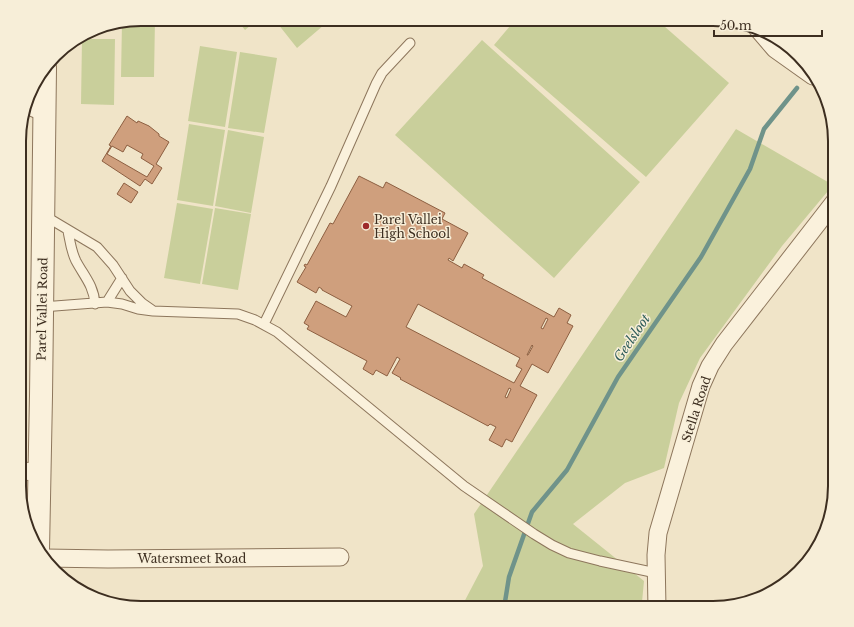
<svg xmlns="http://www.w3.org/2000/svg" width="854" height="627" font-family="'Libre Baskerville',serif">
<rect width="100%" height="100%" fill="#f0e4c8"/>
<!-- green -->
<path fill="#c9cf9b" d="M141 19H155L154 77H121L122 22Z
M236 19H258L245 30Z
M274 19H331L297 48Z
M516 19H656L729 83 646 177 494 45Z
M114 23V29H96L102 26Z
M82 39H115L114 105 81 104Z
M482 40 640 182 554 278 395 135Z
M200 46 237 52 225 127 188 121Z
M240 52 277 58 264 133 228 128Z
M189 124 225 130 213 206 177 200Z
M736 129 833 185 782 246 700 358 679 403 664 468 625 483 573 524 644 581 642 602 612 608H461L483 566 474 514Z
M228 130 264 137 251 213 215 206Z
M177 203 213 209 200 284 164 278Z
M215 208 251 214 238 290 202 284Z"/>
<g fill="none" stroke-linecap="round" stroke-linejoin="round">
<!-- stream -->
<path stroke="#6f938a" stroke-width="4.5" d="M504 608 509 577 532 512 567 470 618 377 701 257 750 169 764 129 797 88"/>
</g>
<!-- building -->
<path fill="#cf9f7d" stroke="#8d5f41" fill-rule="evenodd" d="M127 116 137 123 138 121 149 126 159 134V136L169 142 156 164 162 168 152 184 145 179 140 186 102 161 111 146 109 145ZM127 145 143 154 141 158 154 166 147 177 107 154 112 146 123 152Z
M359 176 383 188 386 182 445 213 442 219 468 233 453 261 449 258 448 260 462 268 464 264 484 275 482 278 554 317 559 308 571 315 567 323 573 326 548 373 532 364 520 386 537 395 512 442 506 439 502 447 489 440 496 427 490 424 488 426 400 379 401 378 392 373 400 359 397 357 387 376 376 370 373 375 363 369 367 361 307 329 309 326 304 323 316 301 346 317 352 306 322 290V289L319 287 316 293 297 282 306 267 304 266 305 264 307 265 330 223 333 224ZM418 304 520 358 516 366 522 369 514 383 406 327ZM546 318 548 319 543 329 541 328ZM532 345 533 346 528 355H527ZM509 388 511 389 507 398 505 397Z
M124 183 138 192 131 203 117 194Z"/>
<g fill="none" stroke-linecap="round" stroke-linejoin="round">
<defs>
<path id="service" d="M45 216 97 247 113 265 130 291 142 303 152 310
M68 231C70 241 71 251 76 261 84 276 94 286 95 304
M107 302 122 304 138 309 153 311 238 314 255 320 277 332 464 486 534 534 552 545 569 553 600 561 656 573
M42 307 107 302 122 278
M264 324 331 186 376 84 382 73 410 43"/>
<path id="minor" d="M757 28 775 49 813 76
M27 105 45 113
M20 471 40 472
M45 558 108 559 340 557
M657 608 656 555 658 533 701 386 710 366 724 344 835 201"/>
<path id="tertiary" d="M38 550 41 396 45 68"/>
</defs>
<!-- service casing -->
<use href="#service" stroke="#8d765c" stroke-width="11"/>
<!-- minor casing -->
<use href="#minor" stroke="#8d765c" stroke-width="19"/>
<!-- tertiary casing -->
<use href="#tertiary" stroke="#8d765c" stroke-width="24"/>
<!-- service -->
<use href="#service" stroke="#faf1dc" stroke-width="9"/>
<!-- minor -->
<use href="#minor" stroke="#faf1dc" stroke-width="17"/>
<!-- tertiary -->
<use href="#tertiary" stroke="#faf1dc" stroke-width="22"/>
</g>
<!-- markers -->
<circle fill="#9e2a2b" stroke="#f7eed8" stroke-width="1.5" cx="366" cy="226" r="4"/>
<g text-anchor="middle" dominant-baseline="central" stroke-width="3" stroke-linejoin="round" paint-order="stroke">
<!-- poi labels -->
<g font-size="12" fill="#3d2e20" stroke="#f7eed8" text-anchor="start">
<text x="374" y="219">Parel Vallei<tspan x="374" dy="14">High School</tspan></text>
</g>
<!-- street labels -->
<g font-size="12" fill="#3d2e20" stroke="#f7eed8">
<text transform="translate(42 309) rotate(-89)">Parel Vallei Road</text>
<text transform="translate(696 409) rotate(-72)">Stella Road</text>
<text x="192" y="558">Watersmeet Road</text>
</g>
<!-- water labels -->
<g font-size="13" font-style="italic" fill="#2f5d5a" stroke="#f7eed8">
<text transform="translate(632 338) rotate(-56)">Geelsloot</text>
</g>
</g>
<!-- crop -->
<path d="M0 0H854V627H0ZM141 26H713A115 115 0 0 1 828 141V486A115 115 0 0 1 713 601H141A115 115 0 0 1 26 486V141A115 115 0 0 1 141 26Z" fill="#f7eed8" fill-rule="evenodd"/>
<path fill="none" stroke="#3d2e20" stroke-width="2" d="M141 26H713A115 115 0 0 1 828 141V486A115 115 0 0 1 713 601H141A115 115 0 0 1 26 486V141A115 115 0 0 1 141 26Z"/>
<!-- scale -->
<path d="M714 30v6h108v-6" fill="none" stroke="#3d2e20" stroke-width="2"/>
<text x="720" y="30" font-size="12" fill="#3d2e20" stroke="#f7eed8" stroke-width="3" paint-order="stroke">50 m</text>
</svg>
